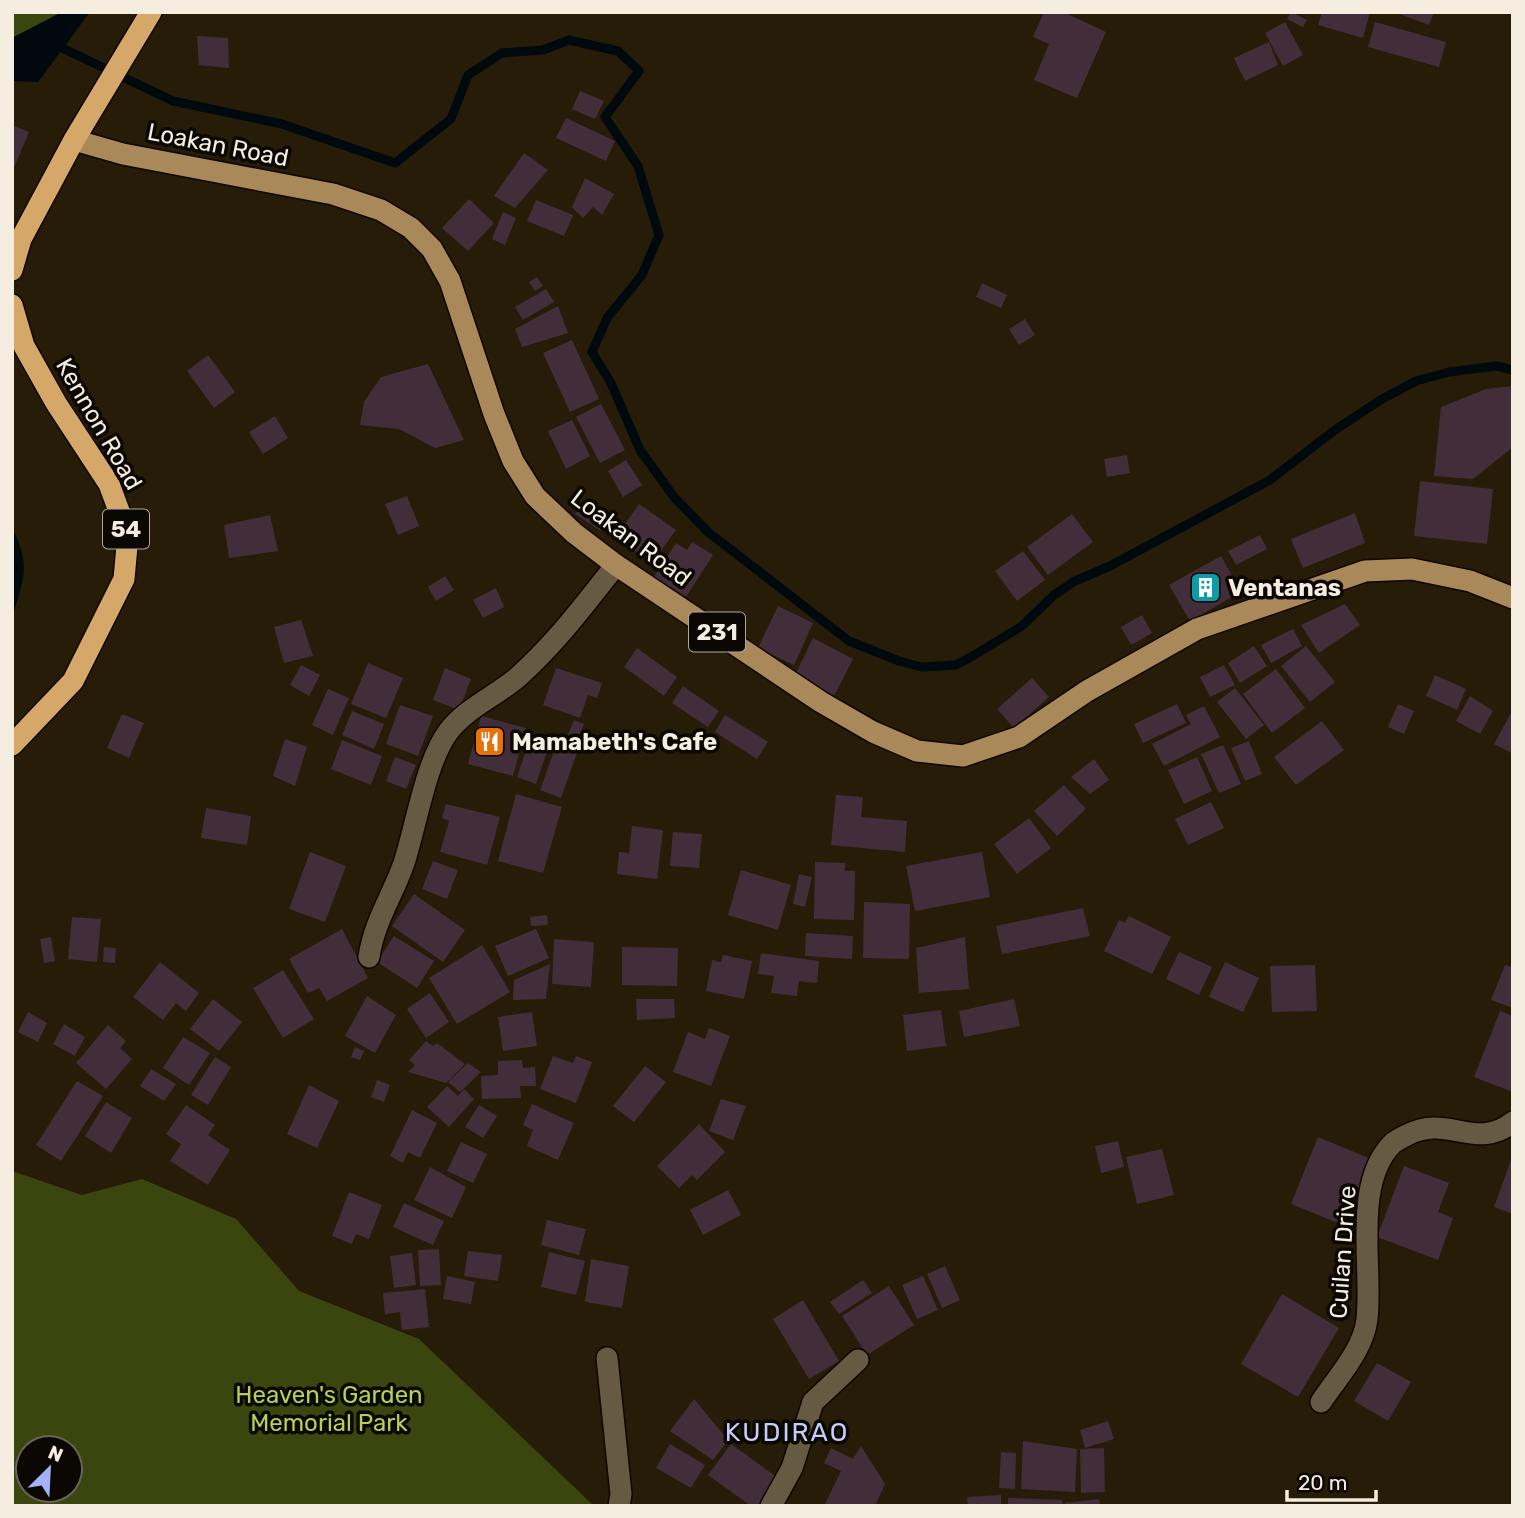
<svg xmlns="http://www.w3.org/2000/svg" width="1525" height="1518" font-family="Rubik,sans-serif">
<rect width="100%" height="100%" fill="#261c07"/>
<!-- green -->
<path fill="#3b460f" fill-rule="evenodd" d="M12 12H62L12 38Z
M12 1171 82 1195 142 1179 236 1219 299 1291 419 1339 594 1506H12ZM28 1448H70V1490H28Z"/>
<!-- water -->
<path fill="#00090d" d="M62 12H90L38 82 12 81V38Z
M12 528C31 564 24 580 12 617Z"/>
<g fill="none" stroke-linecap="round" stroke-linejoin="round">
<!-- stream -->
<path stroke="#00090d" stroke-width="9" d="M58 46 173 101 282 124 395 163 451 119 468 75 502 53 543 50 569 40 618 51 639 71 605 117 638 166 659 235 642 275 607 318 592 352 611 383 640 450 674 497 708 532 849 641 899 661 921 667 956 665 971 657 1022 626 1054 595 1075 581 1110 566 1270 480 1335 430 1382 399 1416 381 1449 372 1496 366 1513 370"/>
</g>
<!-- building -->
<path fill="#422e3b" d="M1044 12H1063L1106 32 1077 98 1034 80 1049 44 1033 37Z
M1291 12 1307 20 1303 27 1287 19Z
M1322 12H1370L1363 38 1318 25Z
M1394 12H1434L1429 25Z
M1285 22 1303 55 1283 66 1265 33Z
M1375 22 1446 42 1439 67 1368 47Z
M197 36 228 38 229 68 199 65Z
M1269 42 1278 65 1245 81 1234 58Z
M580 91 604 101 595 119 572 109Z
M566 118 615 141 606 161 556 138Z
M12 125 29 132 12 172Z
M524 153 548 170 515 208 494 196Z
M585 178 614 194 602 215 593 207 583 218 572 207Z
M469 199 494 223 468 251 442 228Z
M536 200 573 215 564 236 527 221Z
M503 212 516 218 505 245 492 239Z
M537 277 543 286 535 291 529 282Z
M982 283 1007 295 1001 308 976 297Z
M546 289 554 302 523 320 515 307Z
M558 306 568 333 522 347 515 329Z
M1025 319 1035 335 1019 345 1009 329Z
M572 340 599 399 570 412 543 353Z
M208 355 235 392 214 408 187 371Z
M428 364 464 440 435 448 399 429 360 425 364 402 381 377Z
M1513 386V447L1473 479 1434 476 1441 407 1486 389Z
M601 404 625 450 600 463 576 417Z
M275 416 288 438 263 454 249 432Z
M572 420 590 456 566 469 548 431Z
M1127 455 1130 473 1107 477 1104 459Z
M626 460 642 485 623 497 608 471Z
M1420 481 1493 489 1487 544 1414 536Z
M407 496 419 526 398 535 385 504Z
M585 499 611 515 601 531 575 514Z
M639 504 676 530 652 563 616 537Z
M1355 513 1365 543 1303 568 1291 539Z
M1072 514 1093 542 1048 575 1027 547Z
M270 515 278 551 229 558 224 525Z
M1260 535 1267 549 1236 565 1228 551Z
M692 542 713 555 686 597 654 577 676 543 687 550Z
M1023 551 1045 580 1017 601 995 571Z
M1221 556 1241 592 1190 621 1169 585Z
M445 576 454 590 436 601 428 587Z
M496 588 504 607 483 618 473 600Z
M1345 604 1360 625 1319 653 1301 625Z
M778 606 813 623 794 665 758 648Z
M1142 615 1152 633 1131 645 1121 627Z
M301 620 313 656 284 663 274 627Z
M1293 629 1302 646 1271 663 1261 645Z
M813 638 853 659 832 700 793 679Z
M1254 646 1267 666 1240 683 1228 663Z
M1306 646 1335 682 1310 702 1281 666Z
M637 648 677 677 664 696 624 667Z
M368 663 403 678 386 718 351 704Z
M301 665 320 675 309 696 290 685Z
M1224 665 1235 685 1210 697 1200 677Z
M445 668 471 679 459 710 433 700Z
M556 668 602 683 597 698 588 695 580 718 543 705Z
M1276 669 1305 708 1272 733 1243 694Z
M1435 675 1466 689 1457 710 1426 696Z
M1032 678 1049 697 1014 728 997 709Z
M683 686 719 711 708 727 672 703Z
M1235 688 1264 725 1246 739 1217 702Z
M328 689 349 698 333 735 312 725Z
M1470 696 1493 711 1480 734 1456 721Z
M1177 704 1186 723 1143 743 1134 724Z
M1398 704 1414 711 1404 734 1388 727Z
M400 705 433 716 418 756 386 744Z
M1204 706 1220 737 1164 766 1152 744 1191 724 1186 715Z
M352 711 384 724 374 749 342 735Z
M1511 713 1513 714V754L1494 744Z
M122 714 144 723 129 758 107 748Z
M725 715 768 742 757 759 715 732Z
M481 716 526 728 513 776 468 764Z
M574 720 584 724 578 739 568 735Z
M1322 721 1344 750 1296 785 1274 757Z
M532 733 551 740 536 784 517 777Z
M285 739 307 747 295 786 273 776Z
M342 740 382 756 371 785 331 769Z
M558 740 579 747 561 798 540 790Z
M1249 741 1262 774 1245 781 1231 748Z
M1223 745 1241 784 1219 793 1201 754Z
M395 757 416 765 406 789 386 781Z
M1197 757 1212 791 1184 804 1168 770Z
M1094 759 1109 780 1090 794 1071 777Z
M1064 785 1086 809 1057 836 1034 811Z
M516 794 562 807 543 873 498 861Z
M836 795 863 797 861 817 907 821 905 852 831 845Z
M1211 802 1224 828 1188 845 1175 819Z
M446 804 500 817 487 865 440 852 449 821 442 818Z
M206 808 251 816 247 845 201 838Z
M1029 818 1051 848 1017 874 994 844Z
M632 826 663 830 657 879 617 874 619 852 629 853Z
M673 832 702 834 699 868 670 866Z
M310 852 346 866 325 922 289 909Z
M982 852 990 897 915 911 906 866Z
M433 861 458 870 447 899 422 889Z
M815 862 845 863V871H855L854 920 814 919Z
M741 870 791 885 778 930 728 915Z
M799 874 812 877 805 907 793 904Z
M414 894 465 930 443 962 392 926Z
M864 902 910 904 909 959 863 958Z
M1083 908 1090 936 1002 954 996 926Z
M547 915 548 925 531 926 530 917Z
M1129 916 1171 937 1152 974 1104 951 1119 920 1125 923Z
M72 917 101 919 97 962 68 959Z
M342 929 368 978 327 1001 319 988 308 993 289 959Z
M536 929 549 958 508 976 495 946Z
M806 933 853 936 852 959 805 956Z
M394 936 434 961 417 988 377 962Z
M51 937 55 961 44 963 40 939Z
M965 937 969 989 919 993 916 948Z
M554 939 594 942 591 987 552 984Z
M482 945 510 992 457 1024 429 978Z
M104 947 116 948 115 963 103 962Z
M622 947 678 948 677 986 622 985Z
M1179 952 1212 967 1199 995 1166 979Z
M761 953 819 961 817 983 799 981 797 996 771 993 774 976 758 974Z
M723 955 752 961 744 999 706 991 712 960 721 962Z
M160 962 199 993 186 1011 176 1003 163 1020 133 997Z
M1225 962 1259 978 1243 1012 1209 997Z
M550 964 546 999 513 1000 514 980Z
M1315 965 1317 1011 1272 1012 1270 966Z
M1505 965 1513 967V1008L1491 1000Z
M283 970 314 1019 283 1038 253 988Z
M430 993 449 1022 426 1038 407 1009Z
M367 996 396 1015 375 1053 345 1036Z
M213 999 242 1022 219 1051 190 1029Z
M636 999H674L675 1018 637 1020Z
M1014 999 1020 1026 964 1037 959 1011Z
M941 1010 946 1046 907 1051 903 1015Z
M1500 1011 1513 1016V1092L1474 1077Z
M28 1012 47 1023 38 1042 18 1032Z
M532 1012 537 1046 503 1051 498 1017Z
M64 1024 85 1037 75 1056 53 1044Z
M108 1025 126 1041 120 1048 132 1059 106 1089 76 1063Z
M709 1028 730 1036 711 1086 673 1072 688 1032 705 1039Z
M183 1037 210 1053 189 1085 163 1068Z
M426 1041 433 1046 437 1043 465 1064 446 1083 408 1072 415 1065 409 1060Z
M355 1047 364 1051 360 1060 351 1057Z
M553 1056 573 1063 576 1056 592 1062 576 1103 540 1089Z
M215 1057 231 1067 208 1105 191 1095Z
M522 1060 523 1068 535 1067 536 1086H520L521 1098 482 1099 481 1076 498 1075V1061Z
M468 1063 481 1072 460 1092 448 1082Z
M645 1066 666 1082 634 1122 613 1106Z
M151 1069 176 1084 164 1101 140 1086Z
M377 1080 390 1085 384 1102 371 1097Z
M77 1081 103 1096 61 1161 36 1145Z
M309 1085 339 1101 317 1148 287 1134Z
M447 1086 458 1096 464 1089 474 1099 449 1127 427 1107Z
M721 1099 746 1106 733 1140 709 1131Z
M106 1102 132 1118 111 1153 85 1136Z
M532 1104 574 1123 558 1160 527 1146 533 1130 523 1125Z
M186 1105 215 1125 208 1135 230 1150 208 1185 170 1161 181 1144 166 1134Z
M479 1105 497 1116 483 1138 465 1127Z
M412 1110 437 1123 420 1158 408 1152 403 1163 390 1156Z
M699 1124 725 1152 697 1180 692 1175 679 1188 657 1166Z
M1318 1137 1371 1159 1343 1225 1291 1204Z
M1118 1141 1124 1167 1101 1173 1095 1146Z
M461 1142 487 1154 473 1183 447 1171Z
M1162 1149 1174 1195 1137 1204 1126 1157Z
M1512 1157H1513V1214L1494 1207Z
M1404 1166 1449 1183 1438 1212 1453 1218 1438 1260 1377 1237Z
M430 1167 466 1187 452 1218 414 1200Z
M728 1190 741 1215 703 1235 690 1210Z
M349 1192 382 1205 369 1239 356 1234 352 1244 332 1236Z
M404 1203 444 1221 433 1245 393 1227Z
M547 1220 586 1229 579 1255 541 1245Z
M439 1249 441 1285 420 1286 418 1250Z
M468 1251 502 1255 498 1281 464 1276Z
M549 1252 585 1261 576 1295 541 1287Z
M412 1253 416 1285 394 1288 390 1256Z
M591 1259 629 1266 622 1308 585 1302Z
M945 1266 960 1300 942 1308 927 1274Z
M447 1276 475 1282 471 1304 443 1299Z
M923 1276 938 1310 917 1319 902 1285Z
M863 1280 872 1293 839 1314 830 1302Z
M889 1286 914 1325 867 1355 842 1316Z
M425 1289 429 1327 402 1330 400 1312 385 1314 383 1293Z
M1282 1294 1339 1328 1298 1397 1241 1364Z
M803 1300 839 1361 809 1379 773 1319Z
M1377 1363 1411 1382 1388 1421 1354 1401Z
M694 1399 728 1440 713 1460 670 1431Z
M1108 1421 1114 1439 1085 1448 1080 1430Z
M1023 1441 1077 1449 1075 1492 1021 1489Z
M670 1444 705 1465 691 1488 656 1468Z
M731 1444 778 1478 758 1506H751L708 1475Z
M861 1446 885 1484 875 1506H824L841 1471 824 1463 831 1448 853 1459Z
M1104 1448 1105 1492 1081 1493 1080 1449Z
M1001 1452 1016 1453 1015 1489 999 1488Z
M1001 1495V1506H968L967 1497Z
M1008 1498 1062 1500 1063 1506H1008Z
M1099 1499 1100 1506H1065V1503Z"/>
<g fill="none" stroke-linecap="round" stroke-linejoin="round">
<defs>
<path id="minor" d="M369 957C374 922 393 895 404 863 416 826 426 762 448 732 466 708 496 696 518 677 557 642 584 605 616 565
M607 1358 621 1494 619 1506
M1321 1402C1337 1378 1364 1349 1367 1319 1373 1268 1352 1183 1393 1143 1397 1140 1403 1137 1407 1135 1448 1113 1475 1152 1513 1122
M771 1506 792 1468 813 1402 858 1360"/>
<path id="major" d="M74 140 123 154 333 194 381 210 411 228 432 249 450 281 494 414 513 461 535 496 574 533 616 565 821 702 873 732 917 751 963 756 1019 737 1087 691 1197 629 1365 571 1412 569 1470 581 1513 598"/>
<path id="highway" d="M12 270 21 239 74 140 151 12
M12 305 24 346 56 403 109 484 128 535 124 579 73 681 12 745"/>
</defs>
<!-- minor casing -->
<use href="#minor" stroke="#0f0600" stroke-width="24"/>
<!-- major casing -->
<use href="#major" stroke="#0f0600" stroke-width="24"/>
<!-- highway casing -->
<use href="#highway" stroke="#0f0600" stroke-width="24"/>
<!-- minor -->
<use href="#minor" stroke="#665a43" stroke-width="21"/>
<!-- major -->
<use href="#major" stroke="#a98859" stroke-width="21"/>
<!-- highway -->
<use href="#highway" stroke="#d5a768" stroke-width="21"/>
</g>
<!-- icons -->
<defs>
<symbol id="building-square" viewBox="-11 -11 22 22"><rect x="-9" y="-9" width="18" height="18" rx="4" fill="#0f9aa8" stroke="#0b0702"/><path d="M-4-6H4V6H1V3H-1V6H-4ZM-2.5-4.3h1.7v1.8h-1.7ZM.8-4.3h1.7v1.8H.8ZM-2.5-1h1.7V.8h-1.7ZM.8-1h1.7V.8H.8Z" fill="#fff"/></symbol>
<symbol id="restaurant-square" viewBox="-11 -11 22 22"><rect x="-9" y="-9" width="18" height="18" rx="4" fill="#e8710a" stroke="#0b0702"/><path d="M-5-6h1v4h1v-4h1v4h1v-4h1v5L-1.5 .5V6h-2V.5L-5-1ZM5-6V6H3V1.5H1.5Q1.5-4 5-6Z" fill="#fff"/></symbol>
</defs>
<g fill-rule="evenodd">
<use href="#building-square" x="1188" y="570" width="35" height="35"/>
<use href="#restaurant-square" x="472" y="724" width="35" height="35"/>
</g>
<g text-anchor="middle" dominant-baseline="central" stroke-width="7" stroke-linejoin="round" paint-order="stroke">
<!-- shield labels -->
<g fill="#0b0702" stroke="#aea89d" stroke-width="2">
<rect x="103" y="509.5" width="46" height="39" rx="5"/>
<rect x="689" y="612.5" width="56" height="39" rx="5"/>
</g>
<g font-size="23" font-weight="bold" fill="#f4ede0">
<text x="126" y="529">54</text>
<text x="717" y="632">231</text>
</g>
<!-- street labels -->
<g font-size="24" fill="#f4ede0" stroke="#0b0702">
<text transform="translate(218 145) rotate(11)">Loakan Road</text>
<text transform="translate(99 424) rotate(60)">Kennon Road</text>
<text transform="translate(631 538) rotate(37)">Loakan Road</text>
<text transform="translate(1343 1252) rotate(-86)">Cuilan Drive</text>
</g>
<!-- poi labels -->
<g font-size="24" font-weight="bold" fill="#f4ede0" stroke="#0b0702" text-anchor="start">
<text x="1228" y="588">Ventanas</text>
<text x="512" y="742">Mamabeth's Cafe</text>
</g>
<!-- park labels -->
<g font-size="24" fill="#b5d053" stroke="#0b0702">
<text x="329" y="1395">Heaven's Garden<tspan x="329" dy="28">Memorial Park</tspan></text>
</g>
<!-- neighbourhood labels -->
<g font-size="26" letter-spacing="2" fill="#c5cef8" stroke="#0b0702">
<text x="787" y="1432">KUDIRAO</text>
</g>
</g>
<!-- border -->
<rect width="1525" height="1518" fill="none" stroke="#f4ede0" stroke-width="28"/>
<!-- north arrow -->
<g transform="translate(49 1469) rotate(24)"><circle r="33" fill="#0b0702" stroke="#68635b" stroke-width="2"/>
<path d="M0-5L12 26L0 18L-12 26Z" fill="#a4b1fc"/>
<text y="-10" font-size="19" font-weight="bold" text-anchor="middle" fill="#f4ede0">N</text>
</g>
<!-- scale -->
<path d="M1287 1490v10h89v-10" fill="none" stroke="#f4ede0" stroke-width="3.5"/>
<text x="1298" y="1490" font-size="21" fill="#f4ede0" stroke="#0b0702" stroke-width="5" paint-order="stroke">20 m</text>
</svg>
